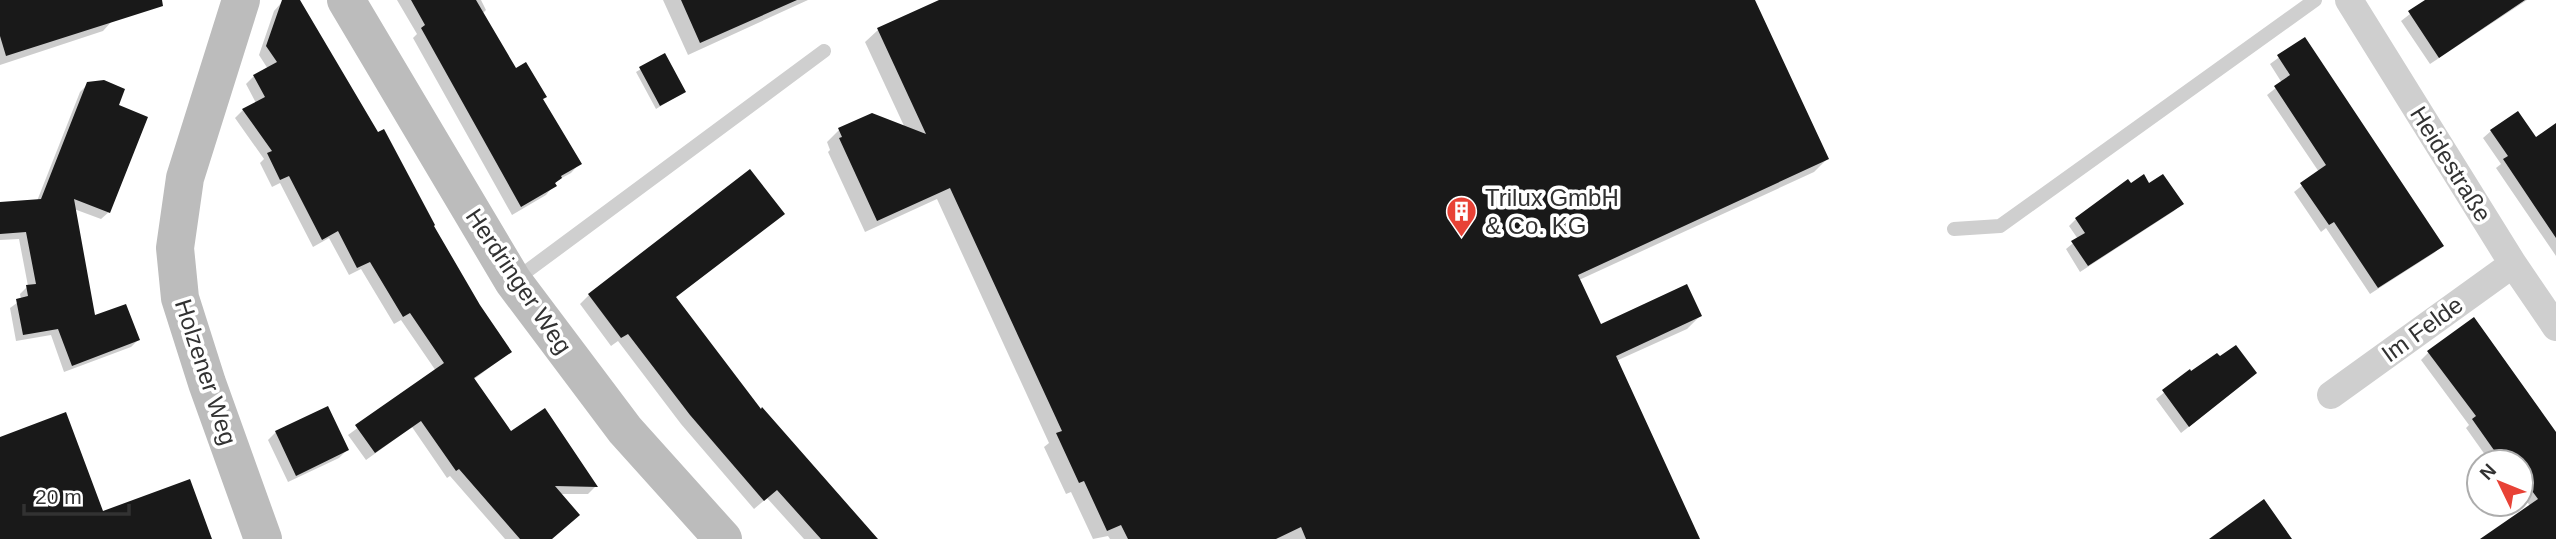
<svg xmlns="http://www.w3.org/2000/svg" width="2556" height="539" font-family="Helvetica,sans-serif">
<rect width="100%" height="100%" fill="#fff"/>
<!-- shadow -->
<path fill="#0003" d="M0 0H131L103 31 0 65Z
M397 0H481L486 10 482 14 515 70 542 100 579 164 571 173 558 180 546 195 512 215 413 38 417 34Z
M663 0H808L688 55Z
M943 0H1753L1827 159 1814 172 1579 280 1600 326 1700 316 1687 329 1616 361 1698 539H1110L1108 536 1093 539 1071 492 1066 494 1044 447 1049 443 937 199 865 232 828 152 830 150 827 142 839 130 905 128 865 42 878 30Z
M2428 0H2527L2430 64 2401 21Z
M282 2 432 226 478 306 510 352 473 380 511 434 596 486 588 494H560L551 539H505L450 476 447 478 412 427 366 460 348 435 436 371 401 320 394 324 361 269 349 275 329 238 313 247 280 183 272 187 260 163 264 159 235 118 243 110 256 103 246 84 254 76 268 69 259 55 274 11Z
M2304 39 2442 246 2434 253 2370 294 2326 228 2321 232 2294 192 2319 172 2267 95 2282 83 2270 64Z
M664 55 684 92 656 109 636 72Z
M88 84 116 106 109 212 101 219 74 209 94 317 138 340 131 347 64 372 51 335 16 341 10 308 21 300 20 294 28 286 19 239 0 240V204L37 201 80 92Z
M2556 126V256L2496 168 2501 164 2483 138 2491 131 2535 139Z
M2149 185 2181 204 2174 211 2080 272 2066 249 2078 239 2069 226 2076 219 2130 186Z
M782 214 675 298 761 411 876 539H804L767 498 754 509 681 424 618 341 611 346 580 304 589 295Z
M2429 352 2556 436V539H2483L2530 506 2521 493V462H2499L2493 455 2488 459 2466 428 2469 425 2421 360Z
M2190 372 2247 381 2181 433 2156 399Z
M276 432 347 450 339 458 288 482 268 440Z"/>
<!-- building -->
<path fill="#191919" d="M0 0H162L163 6 6 56 0 36Z
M282 0H300L378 132 384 129 435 225 434 226 480 305 512 352 474 378 511 431 545 408 598 487 555 486 580 515 552 539H520L459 469 456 471 421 421 375 453 355 425 444 363 410 313 403 317 370 262 357 268 338 231 322 240 289 176 280 180 267 153 272 151 242 109 265 97 253 75 277 62 266 46Z
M411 0H476L516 68 526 62 547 97 543 99 582 164 561 176 562 178 555 183 557 186 521 207 421 28 425 25Z
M681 0H797L700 43Z
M939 0H1755L1829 159 1578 275 1601 324 1687 284 1702 316 1616 356 1700 539H1306L1301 527 1276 539H1128L1121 525 1107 531 1084 481 1079 483 1056 433 1062 431 950 188 877 221 839 138 842 137 838 128 872 113 926 134 877 28Z
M2425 0H2525L2439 58 2408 11Z
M2305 37 2444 246 2378 288 2334 222 2329 225 2300 183 2326 165 2274 86 2290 75 2277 55Z
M665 53 686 92 660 106 639 67Z
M104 80 125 89 119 105 148 117 110 213 74 199 95 315 126 304 140 340 72 366 58 329 23 335 16 299 28 296 26 285 36 284 26 232 0 234V202L41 199 87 82Z
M2518 111 2536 137 2556 123V238L2503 159 2508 156 2490 130Z
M750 169 785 214 676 297 761 409 762 407 878 539H821L777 490 764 501 690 415 628 334 621 338 588 294Z
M2144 174 2149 183 2163 174 2184 204 2088 266 2071 241 2085 233 2075 218 2128 179 2131 183Z
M2474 317 2556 432V539H2480L2538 499 2521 476V462H2511L2502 449 2496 453 2472 419 2476 416 2427 351Z
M2236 345 2257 373 2189 427 2162 390 2190 369 2191 371 2217 353 2220 356Z
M328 406 349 450 296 476 275 431Z
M66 412 103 511 190 479 212 539H0V437Z
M2264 499 2292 539H2209Z"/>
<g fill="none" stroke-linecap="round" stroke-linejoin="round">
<!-- service -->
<path stroke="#cfcfcf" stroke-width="14" d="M1954 229 2000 226 2315 0
M515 280 824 51"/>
<!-- minor -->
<path stroke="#cfcfcf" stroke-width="28" d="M2349 0 2513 264 2556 327
M2331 395 2513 264"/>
<!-- secondary -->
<path stroke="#bcbcbc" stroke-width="38" d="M241 0 185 178 175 248 180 298 207 383 263 539
M346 0 513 281 625 430 723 539"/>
</g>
<!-- icons -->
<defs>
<symbol id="building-pin" viewBox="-11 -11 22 30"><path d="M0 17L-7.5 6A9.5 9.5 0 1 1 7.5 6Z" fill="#e84236" stroke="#fff"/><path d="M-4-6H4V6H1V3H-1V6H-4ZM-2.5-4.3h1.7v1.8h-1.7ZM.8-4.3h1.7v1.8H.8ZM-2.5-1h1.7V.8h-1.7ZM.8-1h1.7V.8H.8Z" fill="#fff"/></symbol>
</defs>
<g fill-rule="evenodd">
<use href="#building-pin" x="1444" y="194" width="35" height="47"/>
</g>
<g text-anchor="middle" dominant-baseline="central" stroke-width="7" stroke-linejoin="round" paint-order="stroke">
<!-- street labels -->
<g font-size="24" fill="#323232" stroke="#fff">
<text transform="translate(2451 164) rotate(58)">Heidestraße</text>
<text transform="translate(519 281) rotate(56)">Herdringer Weg</text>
<text transform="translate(2422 329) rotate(-36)">Im Felde</text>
<text transform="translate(206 372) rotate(72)">Holzener Weg</text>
</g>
<!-- poi labels -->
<g font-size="24" fill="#323232" stroke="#fff" text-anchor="start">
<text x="1485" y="197">Trilux GmbH<tspan x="1485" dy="28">&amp; Co. KG</tspan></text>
</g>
</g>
<!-- north arrow -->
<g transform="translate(2500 483) rotate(313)"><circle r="33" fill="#ffffff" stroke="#adadad" stroke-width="2"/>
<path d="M0-5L12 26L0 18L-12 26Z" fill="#e84236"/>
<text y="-10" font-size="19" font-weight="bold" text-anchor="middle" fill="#323232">N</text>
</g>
<!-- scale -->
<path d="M24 504v10h105v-10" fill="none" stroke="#323232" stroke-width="3.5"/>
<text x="35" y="504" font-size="21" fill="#323232" stroke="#ffffff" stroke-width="5" paint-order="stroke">20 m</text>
</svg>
